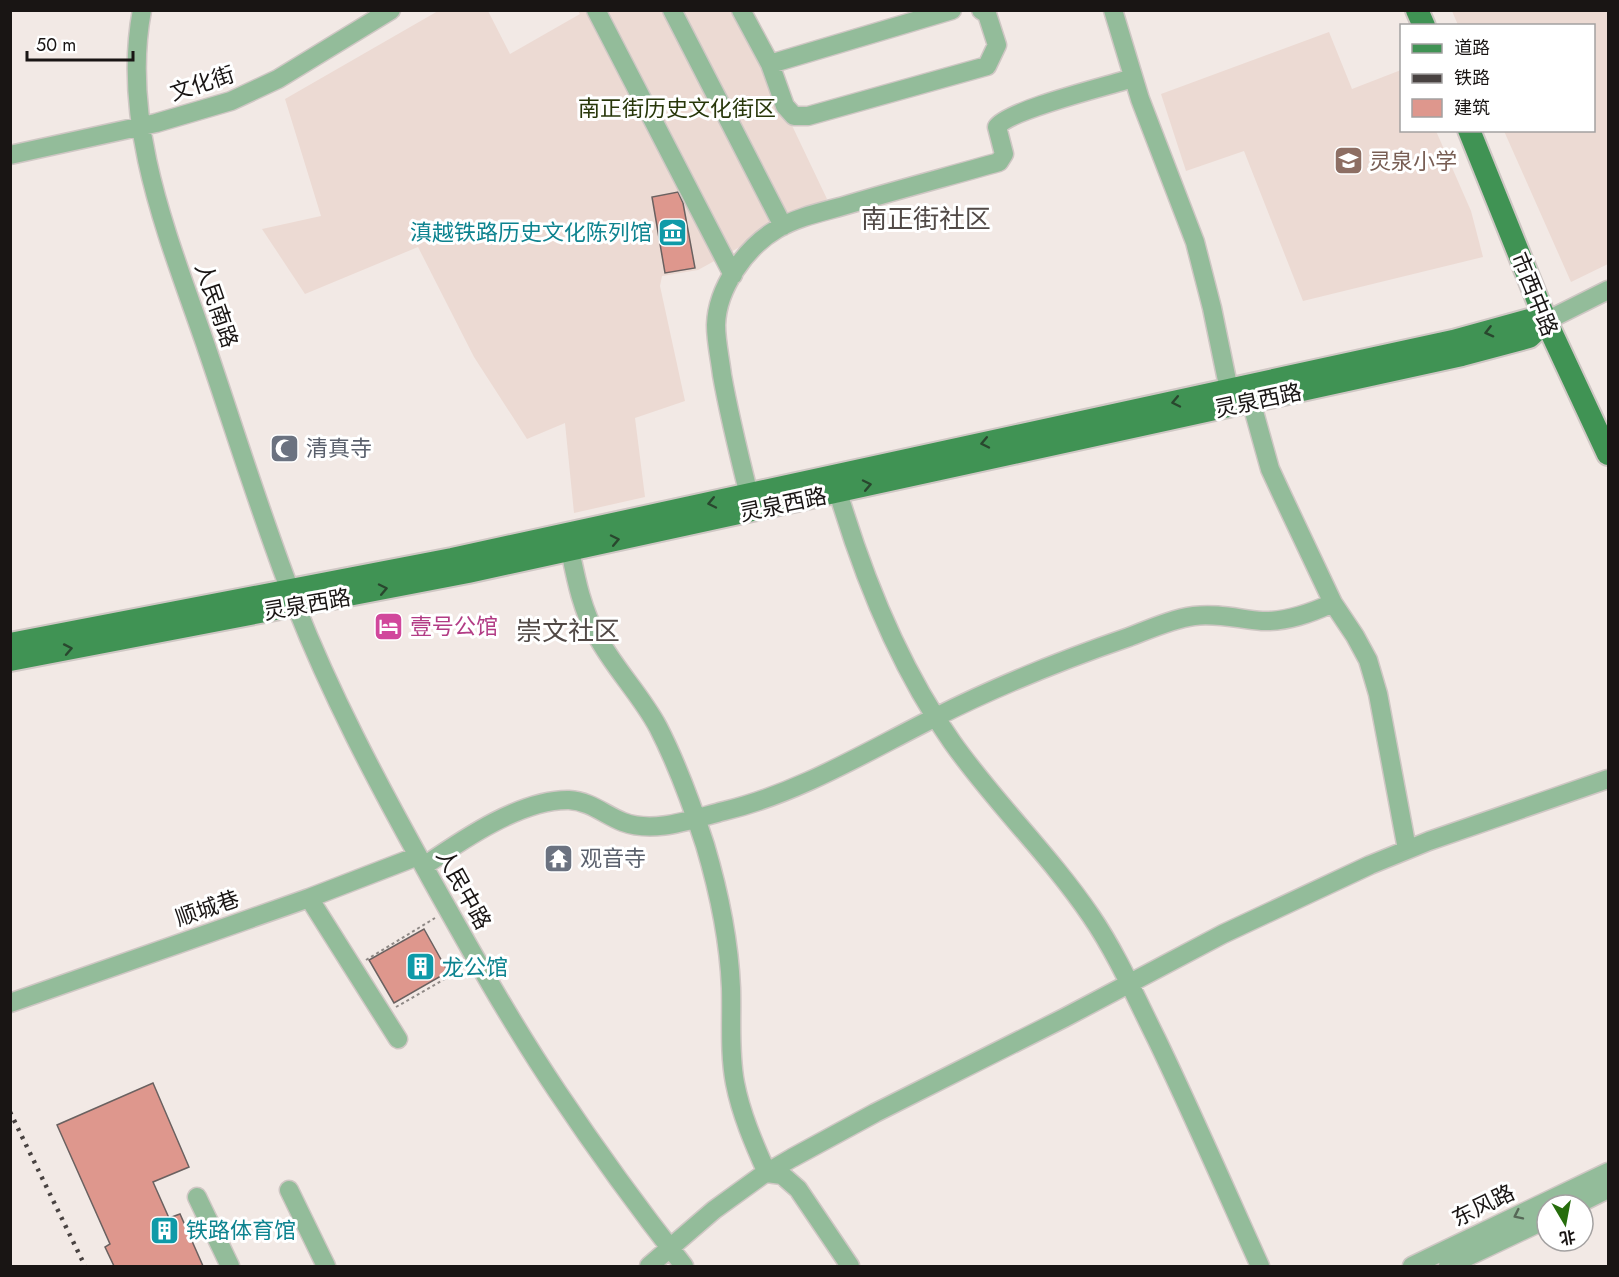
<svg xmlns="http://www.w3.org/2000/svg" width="1619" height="1277" font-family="Jost,'Noto Sans SC',sans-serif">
<rect width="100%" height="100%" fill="#f2e9e5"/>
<!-- built -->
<path fill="#ecdad3" d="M438 11H488L510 54 580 14 578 11H735L757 52 827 199 698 270 662 276 660 286 685 401 635 418 645 497 574 513 565 423 527 439 474 357 418 247 305 294 262 229 321 216 285 99Z
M1452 11H1608V264L1571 282 1504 131 1594 130V26L1458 25Z
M1329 32 1352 89 1401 70 1402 130 1436 131 1471 211 1483 257 1303 301 1244 151 1186 171 1161 94Z"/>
<!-- building -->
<path fill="#de978d" stroke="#6a6160" stroke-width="1.5" d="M678 192 683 203 695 268 665 273 652 197Z
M424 929 448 972 394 1003 369 960Z
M153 1083 189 1167 153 1182 169 1218 180 1214 203 1266H114L105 1247 110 1244 57 1125Z"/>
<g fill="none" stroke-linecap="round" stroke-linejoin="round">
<defs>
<path id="minor" d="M142 10C120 126 170 241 207 349 236 434 263 522 296 606 331 695 376 780 422 863 465 940 508 1018 557 1091 597 1151 640 1210 684 1266
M596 10 733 275
M672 10 783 226
M741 10 770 64 785 106 794 116H808L987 66 997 45 987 14 981 10
M1113 10 1140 99 1195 242 1212 308 1229 390
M770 64 952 10
M10 155 156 123 231 101 278 79 391 10
M1546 321 1608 290
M1251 401 1270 469 1282 495 1333 603 1355 636 1368 660 1378 694 1407 849
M838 492C864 579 899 667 952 742 995 803 1049 854 1091 916 1117 954 1136 998 1157 1040 1193 1115 1226 1191 1260 1266
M749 495C739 455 729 415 722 375 720 358 716 342 716 325 717 288 746 247 777 229 799 216 827 211 850 204 900 189 950 176 999 162L1004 154 997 127C1008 110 1108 86 1133 78
M570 550C576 579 582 610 597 636 614 668 641 695 658 727 677 764 692 805 705 845 719 892 729 939 731 988 732 1019 729 1052 735 1083 741 1114 754 1144 767 1173L782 1175 798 1189 850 1266
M424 866C462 840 521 799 569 800 590 801 605 815 623 822 655 834 692 819 724 811 799 793 866 752 934 718 997 686 1062 660 1129 637 1150 629 1172 619 1194 616 1217 613 1239 619 1262 621 1287 622 1311 613 1333 603
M309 898 398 1039
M10 1003 309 898 418 856
M289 1190 326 1266
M197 1197 230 1266
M1576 1205 1608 1189
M649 1266 714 1210 761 1176 792 1158 875 1113 1064 1018 1223 934 1370 865 1429 841 1608 779
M1412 1266 1608 1172
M1448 1266 1547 1219"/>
<path id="major" d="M1417 10 1424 26
M1469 130 1546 321 1608 454
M10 644 452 559 1453 341 1529 320 1546 321
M10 660 468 572 1462 355 1529 337 1546 321"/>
</defs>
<!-- minor casing -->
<use href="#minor" stroke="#cfc7c4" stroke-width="21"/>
<!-- major casing -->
<use href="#major" stroke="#cfc7c4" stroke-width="26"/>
<!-- path -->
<path stroke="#8f8986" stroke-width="2" stroke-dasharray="3 3" stroke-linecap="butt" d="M366 960 435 918
M396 1007 464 968"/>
<!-- minor -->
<use href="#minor" stroke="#93bc9a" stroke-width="18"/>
<!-- major -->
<use href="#major" stroke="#409354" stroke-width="22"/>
<!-- rail -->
<path stroke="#484241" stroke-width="4.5" stroke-dasharray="3 6" stroke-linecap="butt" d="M10 1112 85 1266"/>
</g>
<!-- one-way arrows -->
<defs><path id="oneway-chevron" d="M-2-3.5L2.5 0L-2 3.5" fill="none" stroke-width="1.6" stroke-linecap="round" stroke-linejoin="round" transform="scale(1.5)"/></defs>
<g stroke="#29472e">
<use href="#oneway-chevron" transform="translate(1489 332) rotate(166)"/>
<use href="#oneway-chevron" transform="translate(1176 402) rotate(168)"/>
<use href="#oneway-chevron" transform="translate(985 443) rotate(168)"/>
<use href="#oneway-chevron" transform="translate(867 485) rotate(-12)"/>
<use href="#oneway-chevron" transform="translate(712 503) rotate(168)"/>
<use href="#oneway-chevron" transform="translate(615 540) rotate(-12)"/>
<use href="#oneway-chevron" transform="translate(383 589) rotate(-12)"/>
<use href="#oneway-chevron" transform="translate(68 649) rotate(-11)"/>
</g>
<use stroke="#566857" href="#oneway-chevron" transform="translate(1518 1215) rotate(154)"/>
<!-- icons -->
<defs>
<symbol id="school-square" viewBox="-11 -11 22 22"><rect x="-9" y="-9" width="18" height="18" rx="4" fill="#8d6e63" stroke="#fff"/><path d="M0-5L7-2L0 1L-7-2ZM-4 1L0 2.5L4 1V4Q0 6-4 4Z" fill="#fff"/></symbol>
<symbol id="museum-square" viewBox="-11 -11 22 22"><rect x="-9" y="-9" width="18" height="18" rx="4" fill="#0f9aa8" stroke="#fff"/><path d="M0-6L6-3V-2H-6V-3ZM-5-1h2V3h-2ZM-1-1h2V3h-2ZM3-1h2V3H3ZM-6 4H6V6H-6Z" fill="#fff"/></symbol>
<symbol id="mosque-square" viewBox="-11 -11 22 22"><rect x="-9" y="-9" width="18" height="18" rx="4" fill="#6b7280" stroke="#fff"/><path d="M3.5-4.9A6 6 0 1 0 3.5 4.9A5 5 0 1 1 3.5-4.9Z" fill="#fff"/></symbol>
<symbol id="hotel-square" viewBox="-11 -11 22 22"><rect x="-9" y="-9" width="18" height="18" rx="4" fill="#d1479c" stroke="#fff"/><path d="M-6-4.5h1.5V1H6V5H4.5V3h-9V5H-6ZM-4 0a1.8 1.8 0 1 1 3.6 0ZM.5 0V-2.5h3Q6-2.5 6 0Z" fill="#fff"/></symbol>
<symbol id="temple-square" viewBox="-11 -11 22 22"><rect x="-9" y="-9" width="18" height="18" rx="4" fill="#6b7280" stroke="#fff"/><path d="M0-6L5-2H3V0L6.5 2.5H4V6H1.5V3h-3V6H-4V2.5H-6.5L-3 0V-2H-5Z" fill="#fff"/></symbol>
<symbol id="building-square" viewBox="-11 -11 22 22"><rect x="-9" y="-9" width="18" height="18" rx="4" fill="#0f9aa8" stroke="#fff"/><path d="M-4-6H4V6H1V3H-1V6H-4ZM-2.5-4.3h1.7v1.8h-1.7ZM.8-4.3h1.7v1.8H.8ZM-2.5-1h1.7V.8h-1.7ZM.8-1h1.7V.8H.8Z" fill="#fff"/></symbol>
</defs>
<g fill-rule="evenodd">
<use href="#school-square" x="1332" y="144" width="33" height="33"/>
<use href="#museum-square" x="656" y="216" width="33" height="33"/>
<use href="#mosque-square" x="268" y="432" width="33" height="33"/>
<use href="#hotel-square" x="372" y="610" width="33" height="33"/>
<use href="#temple-square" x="542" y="842" width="33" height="33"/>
<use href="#building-square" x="404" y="950" width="33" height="33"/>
<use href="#building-square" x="148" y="1214" width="33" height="33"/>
</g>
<g text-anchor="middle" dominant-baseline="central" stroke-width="6" stroke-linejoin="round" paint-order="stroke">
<!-- street labels -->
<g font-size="22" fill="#191514" stroke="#fff">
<text transform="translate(202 83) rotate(-18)">文化街</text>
<text transform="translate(1535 294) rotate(68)">市西中路</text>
<text transform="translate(217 305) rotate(71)">人民南路</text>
<text transform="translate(1258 400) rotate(-12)">灵泉西路</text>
<text transform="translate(783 504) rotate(-12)">灵泉西路</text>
<text transform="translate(307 604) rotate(-10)">灵泉西路</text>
<text transform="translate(464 889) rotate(61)">人民中路</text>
<text transform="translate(207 908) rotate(-19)">顺城巷</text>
<text transform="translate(1483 1205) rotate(-26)">东风路</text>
</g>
<!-- park labels -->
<g font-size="22" fill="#28370a" stroke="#fff">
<text x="677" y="108">南正街历史文化街区</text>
</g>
<!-- education labels -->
<g font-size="22" fill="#785e54" stroke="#fff" text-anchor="start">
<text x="1369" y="161">灵泉小学</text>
</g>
<!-- culture labels -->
<g font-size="22" fill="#0d838f" stroke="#fff" text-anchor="start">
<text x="652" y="232" text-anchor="end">滇越铁路历史文化陈列馆</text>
<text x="442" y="967">龙公馆</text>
<text x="186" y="1230">铁路体育馆</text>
</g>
<!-- worship labels -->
<g font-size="22" fill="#5b616d" stroke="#fff" text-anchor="start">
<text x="306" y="448">清真寺</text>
<text x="580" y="858">观音寺</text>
</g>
<!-- hotel labels -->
<g font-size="22" fill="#b23c85" stroke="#fff" text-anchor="start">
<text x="410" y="626">壹号公馆</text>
</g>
<!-- quarter labels -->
<g font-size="26" fill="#514946" stroke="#fff">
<text x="926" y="219">南正街社区</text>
<text x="568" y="631">崇文社区</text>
</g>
</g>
<!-- border -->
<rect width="1619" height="1277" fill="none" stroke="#191514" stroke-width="24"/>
<!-- legend -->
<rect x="1400" y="24" width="195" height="108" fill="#ffffff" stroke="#a3a1a1" stroke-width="1.5"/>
<rect x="1412" y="44" width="30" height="9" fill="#409354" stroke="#a3a1a1" stroke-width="1.5"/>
<text x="1454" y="54" font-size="18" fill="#191514">道路</text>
<rect x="1412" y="74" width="30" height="9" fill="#484241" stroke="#a3a1a1" stroke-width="1.5"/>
<text x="1454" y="84" font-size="18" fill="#191514">铁路</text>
<rect x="1412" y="99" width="30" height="18" fill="#de978d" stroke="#a3a1a1" stroke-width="1.5"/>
<text x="1454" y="114" font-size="18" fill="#191514">建筑</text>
<!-- north arrow -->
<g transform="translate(1565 1223) rotate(170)"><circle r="28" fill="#ffffff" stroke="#a3a1a1" stroke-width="1.5"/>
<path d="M0-4.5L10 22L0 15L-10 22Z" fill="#266d0c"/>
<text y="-9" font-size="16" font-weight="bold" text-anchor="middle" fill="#191514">北</text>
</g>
<!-- scale -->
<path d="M27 51v9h106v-9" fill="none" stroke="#191514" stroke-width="3"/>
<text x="36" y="51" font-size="18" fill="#191514" stroke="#ffffff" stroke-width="4.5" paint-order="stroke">50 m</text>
</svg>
